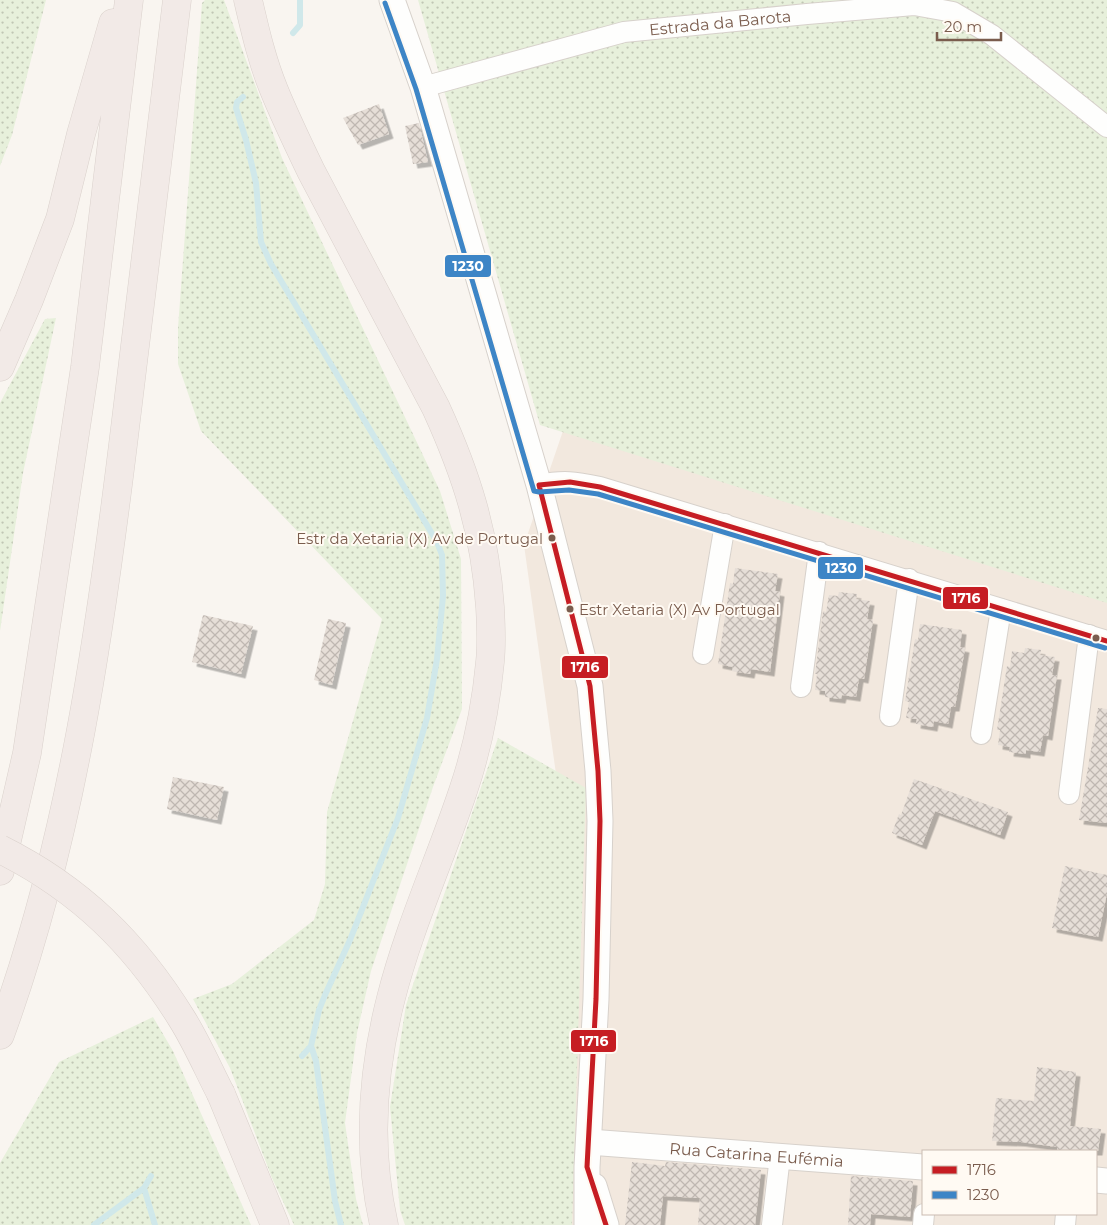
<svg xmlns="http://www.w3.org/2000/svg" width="1107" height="1225" font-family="Montserrat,sans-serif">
<defs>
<pattern id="grass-dots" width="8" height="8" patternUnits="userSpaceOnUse" patternTransform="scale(1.25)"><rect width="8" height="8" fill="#e7f0db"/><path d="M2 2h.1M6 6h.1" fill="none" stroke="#c0c6b4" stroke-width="1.8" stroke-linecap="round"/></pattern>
<pattern id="building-cross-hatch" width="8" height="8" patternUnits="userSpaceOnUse" patternTransform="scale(1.25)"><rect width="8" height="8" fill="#e6ded7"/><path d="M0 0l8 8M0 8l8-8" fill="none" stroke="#bfb7b1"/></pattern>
<filter id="shadow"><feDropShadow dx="4.5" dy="4.5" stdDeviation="0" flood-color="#0004"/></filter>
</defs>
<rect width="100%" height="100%" fill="#f9f5f0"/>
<!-- residential -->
<path fill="#f2e8de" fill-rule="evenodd" d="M578 387 1107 527V1225H542L568 860 524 545ZM923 1151H1096V1214H923Z"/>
<!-- grass -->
<path fill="url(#grass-dots)" d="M0 0H46L12 135 0 166Z
M205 0H224L282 158 440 491 461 559 462 709 433 787 371 971 357 1033 345 1123 356 1199 363 1225H294L272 1178 230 1068 193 999 232 984 314 920 325 884 327 812 382 619 201 431 178 364V328L202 3Z
M418 0H1107V603L540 425Z
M56 318 23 473 0 631V403L45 319Z
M498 738 586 788 572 1225H405L400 1210 390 1107 406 1005Z
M153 1017 173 1051 251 1225H0V1163L59 1062Z"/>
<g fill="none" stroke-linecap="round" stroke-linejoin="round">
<!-- stream -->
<path stroke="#d0e8ea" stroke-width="6" d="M293 33 300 25V0
M243 97 237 102 236 108 246 140 256 183 261 242 271 264 437 542 442 555 443 596 437 659 427 718 398 818 350 940 325 995 319 1010 311 1046 302 1056
M311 1046 316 1061 335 1201 341 1225
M151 1176 144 1188 155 1225
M94 1225 144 1188"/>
</g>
<!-- building -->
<path fill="url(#building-cross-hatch)" filter="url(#shadow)" d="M379 104 389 134 358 145 343 118Z
M419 123 428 162 413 164 405 126Z
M735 568 778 574 775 591 780 592 770 672 751 669 750 674 732 671 733 667 718 664 730 583 733 584Z
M839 592 857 594 856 599 870 601 867 619 873 620 864 679 859 678 856 697 842 695 841 699 825 697V691L815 690 817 674H815L823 611 826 612 829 595 838 596Z
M203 615 253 626 241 674 192 662Z
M328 619 346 623 332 685 314 680Z
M920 624 962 630 960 647 965 648 955 707H951L948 724 934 721 933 727 916 724 917 719 906 718 909 702 905 701 915 639 918 640Z
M1025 648 1041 650 1040 655 1055 657 1052 675H1057L1048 736 1043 735 1040 752 1026 750V754L1009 752 1010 747 998 745 1000 730H997L1007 666 1010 667 1012 651 1024 653Z
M1098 708 1107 709V823L1079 820Z
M173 777 224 787 217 820 167 809Z
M914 779 1008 812 1000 835 935 811 922 845 892 833 899 814 901 815Z
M1065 866 1107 875V893L1098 937 1052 928Z
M1037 1067 1076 1072 1070 1126 1101 1129 1098 1151H1057V1147L1021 1142 992 1141 996 1098 1034 1101Z
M632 1162 665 1166 666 1162 761 1170 755 1225H698L700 1198 663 1196 660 1225H625Z
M851 1176 913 1181 910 1217 871 1214 870 1225H848Z"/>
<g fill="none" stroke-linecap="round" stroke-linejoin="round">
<defs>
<g id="minor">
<path id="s1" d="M423 87 624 32 807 14 914 5 953 12 992 35 1107 127"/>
<path d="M539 485C564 480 575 482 600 487L1107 641"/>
<path d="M703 654 725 524"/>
<path d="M801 687 819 552"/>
<path d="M890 716 909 579"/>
<path d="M981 734 1001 609"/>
<path d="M1069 794 1089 635"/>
<path d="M772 1225 780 1156"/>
<path d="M923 1225 924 1214"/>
<path d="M1065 1225 1066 1214"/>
</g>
<g id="tertiary">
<path d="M392 0 423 87 539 485 590 686 598 771 600 821 596 999 587 1167V1225"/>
<path id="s2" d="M589 1142 923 1167"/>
<path d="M1096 1180 1107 1181"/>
<path d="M594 1186 606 1225"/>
</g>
<path id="motorway" d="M248 0C255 30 262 61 274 90 285 117 298 144 311 171L436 408C467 476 485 533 490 607 491 625 492 644 490 662 486 705 477 750 463 791 440 860 409 927 391 998 372 1072 367 1150 384 1225
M0 367 29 300 60 219 81 134 113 23
M0 871 27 753 85 367 129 0
M0 1035C72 838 101 628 126 420 143 280 160 140 177 0
M221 1094 275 1225"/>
</defs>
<!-- minor casing -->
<use href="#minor" stroke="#d7d1cb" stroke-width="22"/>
<!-- tertiary casing -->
<use href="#tertiary" stroke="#d7d1cb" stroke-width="27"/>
<!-- motorway casing -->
<use href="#motorway" stroke="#dad1cc" stroke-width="29"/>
<!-- minor -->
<use href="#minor" stroke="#fefefd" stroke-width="20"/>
<!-- tertiary -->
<use href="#tertiary" stroke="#fefefd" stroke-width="25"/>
<!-- motorway -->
<use href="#motorway" stroke="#f2eae7" stroke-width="28"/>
<defs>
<path id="motorway-bridge" d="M0 849C80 889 135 943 182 1019 197 1043 208 1069 221 1094"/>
</defs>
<!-- motorway-bridge casing -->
<use href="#motorway-bridge" stroke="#dad1cc" stroke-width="29" stroke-linecap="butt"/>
<!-- motorway-bridge -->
<use href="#motorway-bridge" stroke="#f2eae7" stroke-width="28"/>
<defs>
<path id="bus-1" d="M539 485 590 686 598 771 600 821 596 999 587 1167 606 1225
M539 485 570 482 600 487 1107 641"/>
<path id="bus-2" d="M385 3 416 89 534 491 539 492 569 490 598 494 1105 648"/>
</defs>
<!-- bus-1 casing -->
<use href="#bus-1" stroke="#fffaf3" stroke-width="9"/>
<!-- bus-2 casing -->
<use href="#bus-2" stroke="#fffaf3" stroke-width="9"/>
<!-- bus-1 -->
<use href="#bus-1" stroke="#c61d23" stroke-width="5"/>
<!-- bus-2 -->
<use href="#bus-2" stroke="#3d85c6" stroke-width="5"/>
</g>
<!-- markers -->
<g fill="#7a5c4d" stroke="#fffaf3" stroke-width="2">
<circle cx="552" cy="538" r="4.5"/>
<circle cx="570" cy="609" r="4.5"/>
<circle cx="1096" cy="638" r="4.5"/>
</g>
<g text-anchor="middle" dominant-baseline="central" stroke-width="4" stroke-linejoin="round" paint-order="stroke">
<!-- bus labels -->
<g font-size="15" fill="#7a5c4d" stroke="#fffaf3" text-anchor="end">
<text x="543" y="538">Estr da Xetaria (X) Av de Portugal</text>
<text x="579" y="609" text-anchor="start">Estr Xetaria (X) Av Portugal</text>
</g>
<!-- street labels -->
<g font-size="16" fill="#7a5c4d" stroke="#fffaf3">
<text stroke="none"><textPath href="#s1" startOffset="305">Estrada da Barota</textPath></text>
<text stroke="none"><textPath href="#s2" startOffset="168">Rua Catarina Eufémia</textPath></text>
</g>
</g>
<g stroke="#fffaf3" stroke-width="2">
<rect x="444" y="254" width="48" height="24" rx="5" fill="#3d85c6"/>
<rect x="817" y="556" width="47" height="24" rx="5" fill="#3d85c6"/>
<rect x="942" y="586" width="47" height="24" rx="5" fill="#c61d23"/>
<rect x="561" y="655" width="48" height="24" rx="5" fill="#c61d23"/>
<rect x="570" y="1029" width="47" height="24" rx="5" fill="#c61d23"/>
</g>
<g font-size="14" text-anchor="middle" font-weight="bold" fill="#fff">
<text x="468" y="271">1230</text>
<text x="841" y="573">1230</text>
<text x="966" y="603">1716</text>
<text x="585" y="672">1716</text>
<text x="594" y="1046">1716</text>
</g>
<!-- legend -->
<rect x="922" y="1150" width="175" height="65" fill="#fffaf3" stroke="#cabbb1"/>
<rect x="932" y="1166" width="25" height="8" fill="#c61d23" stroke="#cabbb1"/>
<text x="967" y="1175" font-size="15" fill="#7a5c4d">1716</text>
<rect x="932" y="1191" width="25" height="8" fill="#3d85c6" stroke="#cabbb1"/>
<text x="967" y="1200" font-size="15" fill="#7a5c4d">1230</text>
<!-- scale -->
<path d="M937 32v8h64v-8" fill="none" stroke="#7a5c4d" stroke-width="2.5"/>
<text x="944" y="32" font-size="15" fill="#7a5c4d" stroke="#fffaf3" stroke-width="4" paint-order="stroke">20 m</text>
</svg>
